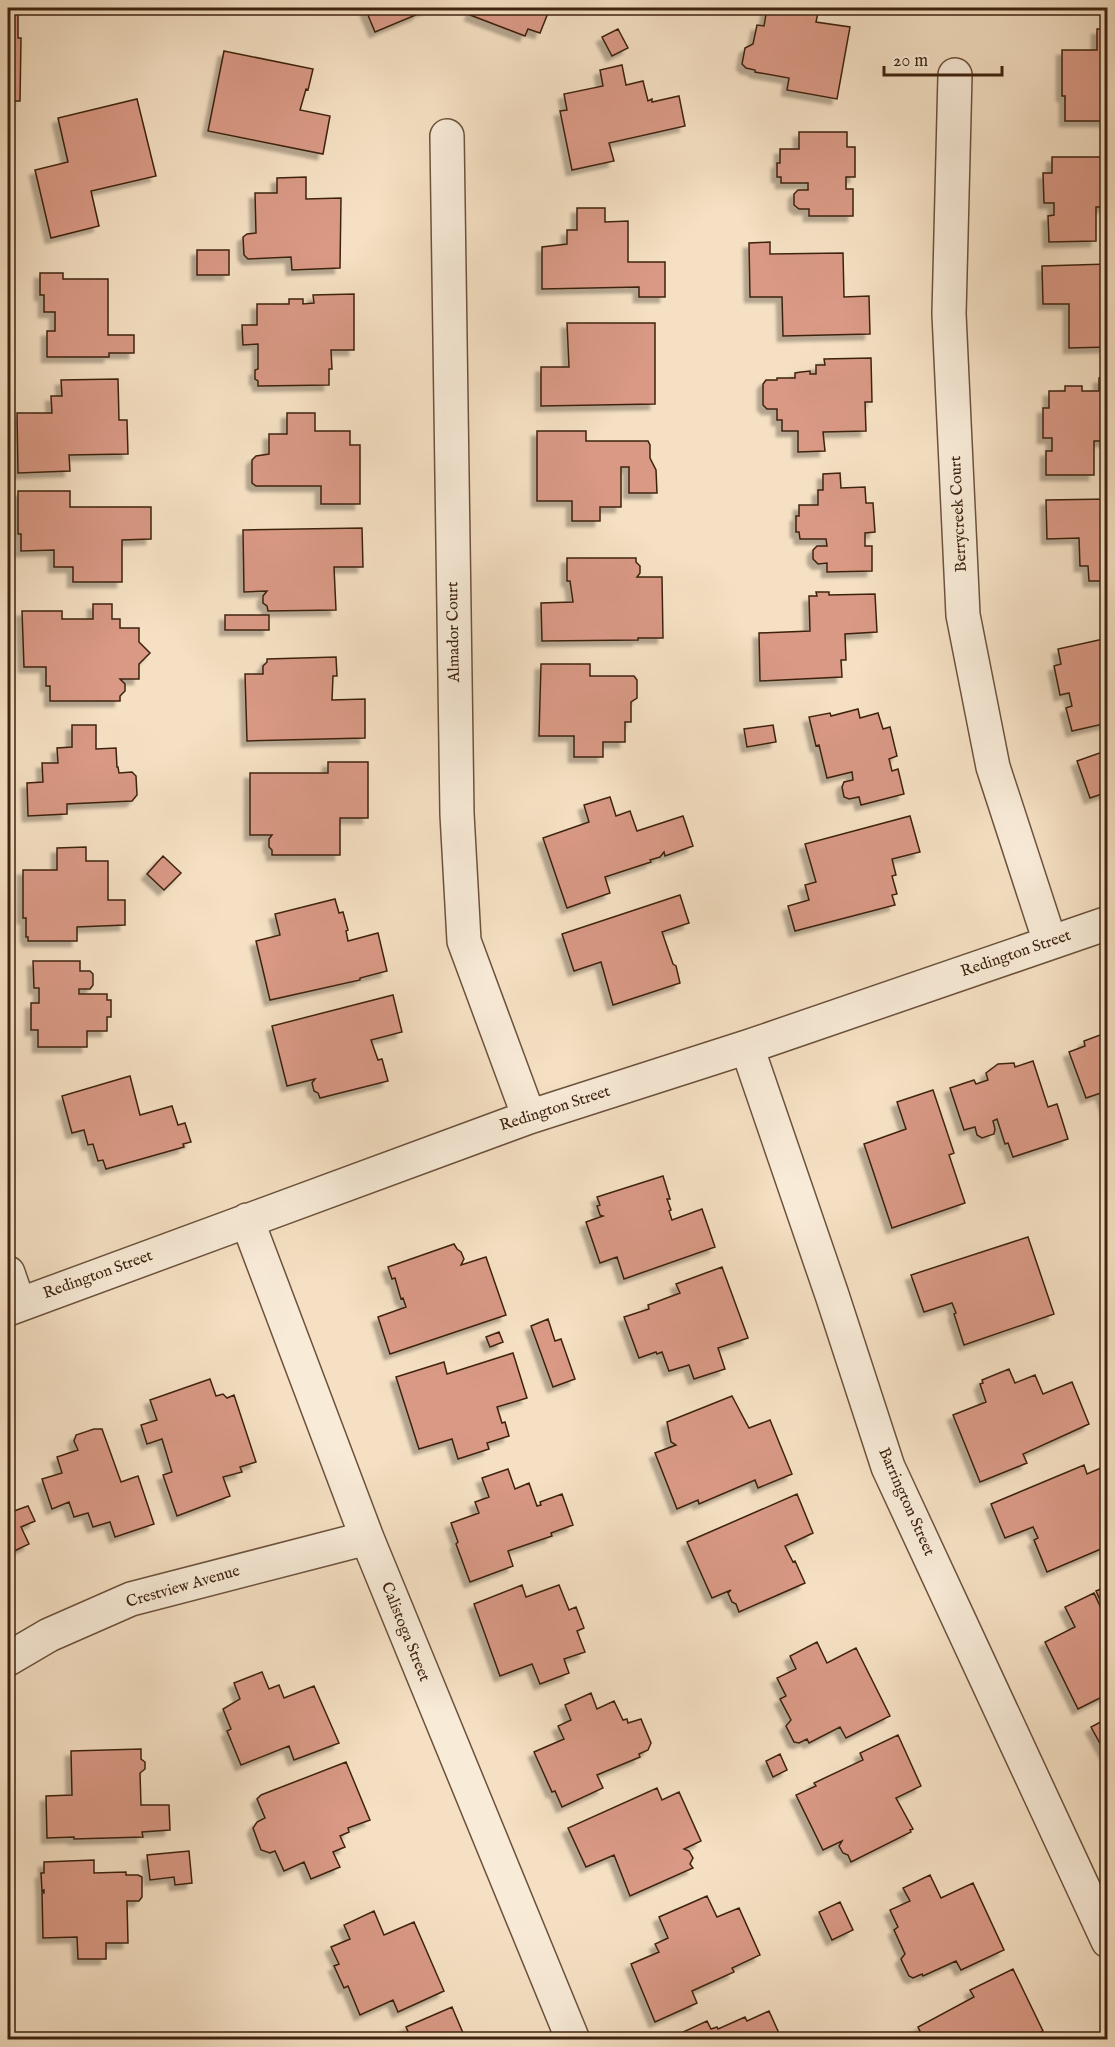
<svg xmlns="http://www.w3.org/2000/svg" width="1115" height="2047" font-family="'IM FELL English',serif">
<defs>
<filter id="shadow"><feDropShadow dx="-5.5" dy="5.5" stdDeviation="1.5" flood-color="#0004"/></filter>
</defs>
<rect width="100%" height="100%" fill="#f5e0c3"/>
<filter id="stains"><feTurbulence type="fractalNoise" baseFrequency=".00333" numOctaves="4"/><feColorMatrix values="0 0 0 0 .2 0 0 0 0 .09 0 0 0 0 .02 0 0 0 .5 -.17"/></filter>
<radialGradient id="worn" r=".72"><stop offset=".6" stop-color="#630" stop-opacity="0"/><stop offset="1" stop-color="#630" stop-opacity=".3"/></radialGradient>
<!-- building -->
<path fill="#d99985" stroke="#3e230f" stroke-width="1.5" filter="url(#shadow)" d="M365 8H429L418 12V14L375 32Z
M473 8H550L540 33 528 29 525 36 470 15Z
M767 8 789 10 790 8H819L816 22 850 27 837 99 787 90 789 78 755 72V70L746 68 742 64 745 48 753 44 757 25 764 26Z
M8 14H18V38H21L20 101H8Z
M618 29 628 48 612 56 602 37Z
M1097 29H1108V121H1065V96H1062V50H1097Z
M224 51 313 69 308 90 306 89 300 110 330 116 323 154 208 131Z
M622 65 626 85 643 81 648 101 652 99V102L679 96 685 126 609 143 614 161 572 170 560 111 567 110 564 94 603 86 600 70Z
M137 99 156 176 91 191 99 226 51 238 35 170 68 162 58 118Z
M799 132H847V147H855V177H846V189H853V216H809V209H799L794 205V194L798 190H808V183H781V177H777V163H780V149H799Z
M1052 157H1108V207H1096V241L1049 242 1048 216 1054 215V203H1044L1043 173H1052Z
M306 177V199L341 198 340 268 292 270 291 257 248 259 244 255 243 237 247 234 256 233 255 193H277V178Z
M577 208H605V222L628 221V262H665V297H639V287L542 289V247L567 244V230H577Z
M770 242V254L843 253 844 297 869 296 870 334 783 336 782 297H750L749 243Z
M197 250H229V275H197Z
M1108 264V347L1069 348V304H1043L1042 266Z
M40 273H63V279H108V335H134V353H109V357H47V331H55V312H44V295H40Z
M354 294V350H331L332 369H329V385L258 386V381L255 379V370L258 369V344L243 345 242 325H257V304H289V299H303V304L314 303 313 295Z
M567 323H655V404L541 406V367H569Z
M871 358 872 402H865L866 431 823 432 825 451 798 452V431H782V420H777V409H767L763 405V384L766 380H777V378H795V373L801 372 810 371V374H816V365H825L824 359Z
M1099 378H1108V441H1094V475H1046V451H1052V438H1043V408H1049V391H1065V386H1082V391H1099Z
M118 379 119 420H127L128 454 69 455 70 471 18 473 17 413H52L51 396H62L61 380Z
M287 413H315V431H350V445H360V504H321V486H256L252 483V460L256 456 269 454V434H287Z
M537 431H586V441H648L650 445V458L656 470 657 493H629V467H621V507H600V521H572V501H537Z
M840 473 841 488 865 487 866 503H873L875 532 865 533V546H872V571L827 572V563L818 564 813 559V550L817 546H827L826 539H800L799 532H796V516H799V505H818V490H823V474Z
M18 491H70V507H151V539L122 540V582H73V567H54V550L21 551V534H18Z
M1108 499V581H1089L1088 566H1080L1079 538 1047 539 1046 500Z
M362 528 363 567H334L336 610 268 611 267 606 263 603V596L267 591 244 592 243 530Z
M567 558H636V562L640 566V573L637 577H662L663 638H638V640L542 641 541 603 573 602 570 581H567Z
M816 592H829V595L875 594 877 632 845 634 846 660H841L842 677 760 681 759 633 810 631 809 596H817Z
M93 604H112V619H120V628H139V642L150 653 139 664V679H120L125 684V691L120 696V701H50V686H46V667H24L22 611H62V619H93Z
M225 615H269V630H225Z
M1108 638V723L1072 731 1066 708 1072 706 1069 693 1060 695 1054 666 1061 664 1058 649Z
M336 657 337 676H333L332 700 365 699V738L247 741 245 674H263V666L267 662V659Z
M541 664H590V676H634L637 680V698L631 702V722H625V742H603V757H574V736H539Z
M858 709 860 718 878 713 883 729 890 727 897 756 889 759 892 771 898 769 904 794 861 805 859 797 849 799 844 797 842 787 844 782 853 780 852 772 827 778 819 745 816 746 809 717 830 713 831 716Z
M72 725H96V749L116 748 117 767H118L119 773 132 772 136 776 137 795 132 801 67 804V814L28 816 27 783 43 782 42 763H58L57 748 72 747Z
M773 725 776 742 747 747 744 729Z
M1108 750V792L1090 798 1077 761Z
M328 762H368V818H340V855H272V850L269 847V839L272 835H250V773H328Z
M610 797 616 816 630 811 637 831 683 816 693 846 665 856 664 852 660 857 650 860 651 862 605 877 610 893 567 908 543 838 589 822 584 805Z
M910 816 920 852 892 859 896 875 892 876 897 894 892 895 895 905 795 931 788 906 809 900 805 885 816 882 805 844Z
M86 847V861H108V900H125V925L77 927V941H28V937H26V918H23V870H57V848Z
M163 856 181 873 164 890 147 874Z
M680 895 689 923 662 932 673 964 676 966 680 983 613 1005 601 962 574 971 562 934Z
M335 899 339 913 343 912 348 930 346 931 348 941 378 933 387 971 360 978V980L270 1000 256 941 280 935 275 914Z
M33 961H80V971H90L93 974V985L90 989H79V994H107V1000H111V1017H107V1031H87V1047H38V1030H31V1003H39V988H34Z
M393 995 402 1032 371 1040 378 1060 382 1059 388 1081 320 1098 318 1093 314 1091 312 1083 315 1079 287 1086 272 1026Z
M1108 1032V1109L1107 1110 1101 1093 1086 1098 1069 1052 1085 1046 1084 1041Z
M1033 1061 1048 1107 1057 1104 1068 1139 1013 1157 1008 1143 1005 1144 997 1119 993 1121 995 1129 994 1134 982 1138 977 1135 975 1127 964 1130 950 1088 974 1080 976 1084 988 1080 986 1073 998 1064 1014 1063 1015 1067Z
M130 1076 140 1115 172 1106 178 1125 185 1123 191 1142 183 1144 184 1147 106 1169 103 1160 98 1161 93 1144 88 1145 84 1130 72 1133 62 1096Z
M933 1090 954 1153 949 1155 965 1203 892 1228 864 1144 906 1129 897 1102Z
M663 1176 670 1199H667L671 1210 669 1211 672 1220 702 1209 715 1247 624 1279 617 1257 600 1263 586 1222 603 1216 600 1215 597 1206 600 1205 597 1197Z
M1028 1237 1054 1314 964 1345 954 1314 956 1313 952 1303 924 1312 911 1275Z
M454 1244 457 1249 461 1252 464 1259 461 1265 486 1257 506 1315 390 1354 378 1317 406 1307 403 1298 401 1299 395 1278 392 1279 388 1267Z
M722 1267 748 1338 718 1348 725 1369 694 1379 689 1365 669 1371 662 1352 657 1354 656 1352 639 1358 624 1317 649 1309 648 1305 680 1293 676 1284Z
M548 1319 555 1341 561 1339 575 1379 553 1387 531 1326Z
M499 1332 503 1342 490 1347 486 1337Z
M513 1353 527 1398 497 1407 502 1423 505 1422 509 1436 487 1443 489 1449 458 1459 452 1439 419 1449 396 1377 444 1362 447 1374Z
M1009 1369 1015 1383 1035 1375 1043 1394 1072 1382 1089 1424 1023 1454 1027 1463 980 1482 953 1415 986 1402 980 1384 983 1383 982 1380Z
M210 1379 216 1396 223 1394 227 1398 234 1395 256 1462 240 1467 242 1472 223 1477 230 1496 177 1516 163 1475 172 1472 162 1439 147 1444 141 1425 157 1420 150 1400Z
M732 1396 749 1428 770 1420 792 1474 758 1488 755 1480 699 1504 698 1500 677 1509 655 1453 676 1445 671 1442 667 1422Z
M94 1429H102L121 1482 138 1476 154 1524 115 1537 110 1522 93 1527 88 1513 74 1517 69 1502 52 1509 42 1479 62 1473 57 1457 78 1450 74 1441 76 1435Z
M1084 1465 1087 1474 1108 1465V1546L1047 1572 1034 1540 1038 1538 1033 1527 1005 1538 991 1504Z
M508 1469 515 1489 529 1483 537 1506 541 1505 540 1502 562 1494 573 1525 551 1533 552 1536 508 1551 513 1566 470 1582 456 1544 458 1542 451 1523 479 1513 475 1502 489 1497 482 1478Z
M797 1494 813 1533 785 1546 793 1562 795 1561 805 1583 739 1612 736 1604 732 1602 728 1593 731 1590 712 1598 687 1542Z
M8 1498 14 1511 28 1506 35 1521 21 1527 29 1544 8 1554Z
M522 1585 526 1597 559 1585 569 1610 576 1607 584 1628 577 1631 585 1652 564 1659 569 1673 540 1684 532 1664 500 1676 474 1604Z
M1108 1586V1694L1078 1709 1045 1642 1075 1627 1065 1607 1094 1593 1100 1606 1102 1604 1096 1591Z
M817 1642 827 1663 856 1648 890 1716 846 1738 840 1727 809 1743 807 1739 799 1743 794 1742 786 1726 791 1720 780 1699 786 1696 777 1678 796 1669 790 1656Z
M262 1672 269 1689 279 1685 284 1698 314 1686 339 1743 294 1760 289 1746 241 1765 227 1731 231 1729 223 1709 240 1699 234 1683Z
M591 1693 597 1709 614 1701 623 1720 627 1719 628 1723 641 1719 651 1743 648 1750 639 1754 640 1757 597 1775 603 1788 562 1807 555 1791 552 1792 534 1752 564 1739 558 1726 571 1720 565 1705Z
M1108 1718V1758L1091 1727Z
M898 1735 921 1786 896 1798 913 1829 910 1830 911 1832 851 1862 848 1855 843 1853 839 1846 842 1841 823 1850 796 1795 816 1786 814 1783 863 1760 860 1753Z
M141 1749V1759L145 1762V1769L140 1773 141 1805H169L170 1830 142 1832 143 1837 74 1839V1837L47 1838 46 1796 72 1795 71 1751Z
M780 1754 787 1770 773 1777 766 1761Z
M346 1762 370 1820 348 1828 349 1832 340 1836 345 1847 333 1852 340 1867 311 1879 304 1862 284 1871 275 1851 270 1853 261 1850 253 1828 257 1822 265 1818 257 1799 261 1795Z
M657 1788 662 1800 679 1792 701 1841 684 1849 689 1851 693 1858 690 1864 693 1868 630 1896 614 1855 586 1867 568 1828Z
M189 1851 192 1883 175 1885 174 1877 150 1880 147 1855Z
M94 1860V1873L126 1872V1875H138L142 1877V1897L139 1901H127L128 1943H106V1959H78L77 1937 43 1938 42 1893H44V1890L42 1891 41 1873H44V1862Z
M930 1875 941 1898 973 1883 1004 1950 961 1970 956 1961 923 1976 922 1974 913 1978 909 1976 901 1959 905 1954 894 1930 898 1927 890 1910 910 1901 903 1888Z
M707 1896 717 1917 739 1908 760 1955 732 1968 734 1972 692 1991 697 2003 655 2022 631 1964 659 1952 655 1944 668 1938 659 1917Z
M840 1902 853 1930 832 1940 819 1912Z
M374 1911 384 1935 414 1922 444 1991 398 2012 393 2000 360 2015 348 1986 344 1988 334 1966 339 1964 331 1947 350 1939 344 1925Z
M1013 1969 1043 2031 1027 2040H924L918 2027 974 1997 970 1990Z
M452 2007 466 2040H403L410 2036 406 2027Z
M769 2011 782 2040H666L707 2021 711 2029 717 2027 718 2029 745 2017 747 2021Z
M196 2034 221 2039V2040H192Z"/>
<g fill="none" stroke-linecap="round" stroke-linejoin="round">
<defs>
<path id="minor" d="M955 75 949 314 963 615 993 767 1050 942
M447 136 457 814 464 941 529 1117
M747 1047 832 1295 888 1467 1108 1941
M247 1220 367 1538 573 2040
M8 1273 19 1305
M8 1309 529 1117 747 1047 1108 923
M8 1659 49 1635 131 1599 367 1538"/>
</defs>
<!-- minor casing -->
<use href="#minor" stroke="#6c523c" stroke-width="36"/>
<!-- minor -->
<use href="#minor" stroke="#f8ebd8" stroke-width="33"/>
</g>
<g text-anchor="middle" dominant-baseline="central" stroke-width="4.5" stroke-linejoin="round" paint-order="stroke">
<!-- street labels -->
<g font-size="16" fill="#3e230f" stroke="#f8ebd8">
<text transform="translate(959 514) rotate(-93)">Berrycreek Court</text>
<text transform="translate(454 632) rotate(-91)">Almador Court</text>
<text transform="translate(1016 954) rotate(-19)">Redington Street</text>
<text transform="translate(555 1109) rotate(-18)">Redington Street</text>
<text transform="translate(98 1275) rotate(-20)">Redington Street</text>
<text transform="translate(906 1502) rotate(66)">Barrington Street</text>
<text transform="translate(183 1587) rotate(-16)">Crestview Avenue</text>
<text transform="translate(405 1632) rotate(68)">Calistoga Street</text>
</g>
</g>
<!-- margin -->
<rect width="1115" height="2047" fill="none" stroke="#f5e0c3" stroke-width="30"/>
<rect x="9" y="9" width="1097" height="2029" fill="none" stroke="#3e230f" stroke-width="3"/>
<rect x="15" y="15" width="1085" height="2017" fill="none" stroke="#3e230f" stroke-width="1.5"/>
<!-- scale -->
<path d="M884 66v9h118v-9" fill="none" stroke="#3e230f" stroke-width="3"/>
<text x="893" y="66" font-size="18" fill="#3e230f" stroke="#f8ebd8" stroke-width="4.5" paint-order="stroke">20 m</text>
<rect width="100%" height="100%" filter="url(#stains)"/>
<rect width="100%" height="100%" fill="url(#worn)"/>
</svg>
